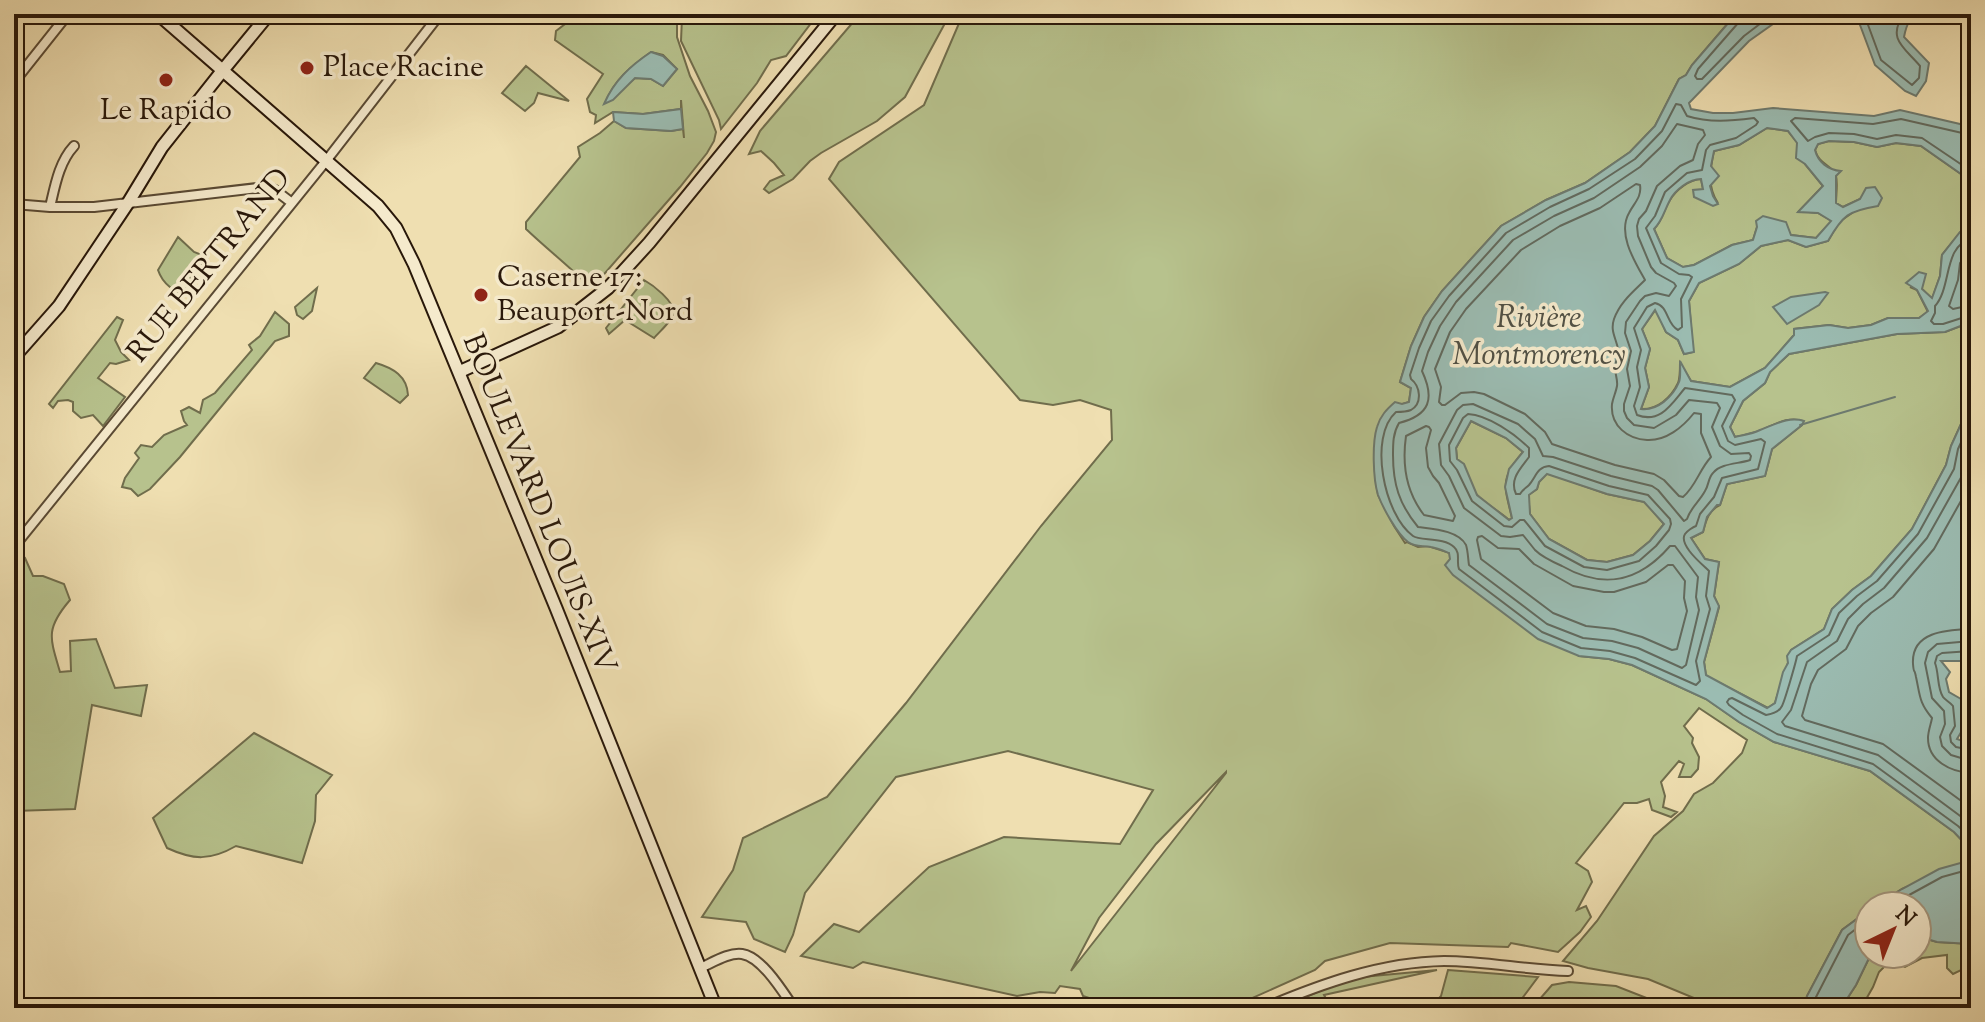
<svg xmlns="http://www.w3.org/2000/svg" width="1985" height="1022" font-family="'Sorts Mill Goudy',serif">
<rect width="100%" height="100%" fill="#efdfb1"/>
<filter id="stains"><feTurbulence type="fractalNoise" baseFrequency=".0025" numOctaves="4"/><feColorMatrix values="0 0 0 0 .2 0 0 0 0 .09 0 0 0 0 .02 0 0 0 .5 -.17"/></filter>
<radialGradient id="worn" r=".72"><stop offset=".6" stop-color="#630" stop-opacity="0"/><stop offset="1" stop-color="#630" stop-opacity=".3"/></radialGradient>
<!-- green -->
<path fill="#b7c28d" stroke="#706d4c" stroke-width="2" fill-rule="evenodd" d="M557 14H673L677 17V37L690 76 708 111 716 132 714 141 707 153 680 187 599 280 590 287C570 267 547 249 526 229V222L580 157 578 147 600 133 614 121 626 128 671 131 683 129 684 138 681 100V109L643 114 613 112 595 123 596 115 590 112 587 99 603 74 555 40 556 31 565 24ZM651 52 663 55 677 69 663 86 651 79 635 78 605 103C614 80 631 66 651 52Z
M684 14H818L786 56 771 60 757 83 721 129 719 120 681 41 682 17Z
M860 14H950L905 97 877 121 821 153 810 161 793 179 769 193 764 189 770 181 784 175 774 163 761 151 749 154 760 131Z
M963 14H1736L1692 65 1686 75 1679 79 1655 126 1630 152 1585 183 1546 200 1501 226 1442 291 1424 317 1411 346 1400 382 1411 388 1409 402 1402 404 1375 475 1378 495 1394 526 1405 543 1407 542 1418 547 1428 546 1450 553V559L1579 656 1609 659 1632 665 1706 699 1739 722 1774 742 1870 771 1954 832 1971 850V860L1902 889 1875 906H1869V910L1842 930 1807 996 1804 1008H1774L1751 1001 1732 1008H1718L1648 979 1588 968 1563 961 1597 921 1654 836 1683 811 1694 794 1713 783 1742 753 1747 740 1699 708 1684 726 1693 738 1692 743 1699 757 1698 769 1691 777H1679L1684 764 1679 761 1661 782 1665 796 1663 807 1677 812 1671 817 1652 810 1649 799 1637 803H1624L1576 863 1588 871 1592 882 1577 910 1586 906 1591 917 1580 932 1558 952 1511 943 1508 947 1390 943 1325 961 1315 970 1230 1008H1192L1194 1006C1185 1005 1177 1008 1168 1008 1139 1008 1110 1006 1083 996L1080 989 1060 986 1055 993 1040 992 1017 996 863 962 853 968 801 956 834 924 859 932 929 867 1004 837 1120 844 1153 790 1008 751 896 777 805 893 793 935 785 952 754 939 746 922 702 917 733 870 743 838 827 797 906 703 1041 526 1112 440 1111 410 1080 400 1053 405 1020 400 829 179 839 162 924 105ZM1226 772V773L1071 971 1099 918 1156 844Z
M526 66 569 101 538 93 534 103 525 111 502 93Z
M1767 128 1788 131 1798 143 1805 164 1823 186 1799 211 1818 213 1832 221 1816 238 1791 235 1757 227 1753 240 1732 245 1694 265 1683 267 1667 258 1654 229C1663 220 1663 211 1670 200 1676 190 1690 179 1701 179L1703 189 1718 203C1707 187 1710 169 1714 151L1739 145Z
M1829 141 1854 142 1877 147 1896 143 1921 146 1971 181V230L1960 233 1942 255 1940 276 1932 299 1922 289 1910 287 1917 290 1928 312 1919 318H1888L1871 325 1848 328 1829 325 1794 329V335L1765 368 1730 387 1691 381 1680 363C1680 369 1680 378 1678 383 1671 398 1657 410 1641 409L1649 387 1645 368 1650 349 1642 329 1656 309 1666 332 1678 340 1684 354 1693 352 1689 301 1699 283 1739 264 1761 246 1788 240 1806 247 1828 241 1839 222 1858 209 1860 199 1843 207 1836 203C1836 195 1838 183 1836 176 1833 165 1819 165 1815 150L1818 144Z
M178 237 194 252 207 257 208 264 197 266 188 283 191 297C176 293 163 285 158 270Z
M644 280C653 285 674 301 674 313 673 320 659 332 654 338L625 320 609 334 606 328Z
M317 288 312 311 303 319 297 315 295 307Z
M275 312 289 324V336L275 341 180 457 150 489 138 496 131 489 122 487 125 478 139 458 135 453 141 445 152 447 164 435 187 425 184 421 181 411 189 407 200 413 203 400 215 393 252 350 249 345 260 336Z
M117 317 123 320 115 340 121 352 129 360 116 364 110 363 98 378 125 397 103 426 93 415 81 418 73 411V402L68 400 58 401 53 408 49 404Z
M1971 322V402L1951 446 1946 465 1912 529 1871 576 1852 590 1832 609 1824 629 1791 650C1788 668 1780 685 1775 703L1768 708 1706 676 1704 662 1719 607 1714 596 1719 562 1705 559 1691 538 1703 532C1706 520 1709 510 1720 505L1727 484 1765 476 1772 449 1802 425 1803 421C1786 415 1772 427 1756 432 1749 434 1742 436 1735 437L1730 427 1743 401 1765 383 1770 372 1789 354 1897 334 1945 332Z
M376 363C393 368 407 376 408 395L400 403 364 378Z
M1471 421 1506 438 1523 452C1500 479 1504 485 1512 518L1509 520C1500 512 1484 503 1477 495 1468 483 1469 469 1457 459L1456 448Z
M1547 473 1607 494 1645 502 1664 524 1650 541 1633 555 1607 562 1587 560 1549 539 1530 514 1528 495 1537 489 1539 482Z
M25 558 33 576H43L64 584 70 600C45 629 50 638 60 672L71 671 70 641 96 639 115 688 147 685 141 716 92 705 75 809 14 811V561Z
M254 733 332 775 316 795 315 821 302 863 236 846C210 861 193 860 167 848L153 818Z
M1917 936 1937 942 1971 944V972L1967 973 1961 970 1953 974 1947 968V955L1922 958 1905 967 1891 960 1879 972 1873 987 1861 1008H1841L1856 985 1871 954H1917Z
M1437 970 1324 995 1331 1008H1279L1351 978Z
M1448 970 1538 977 1515 1008H1430L1441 996Z
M1569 982 1616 986 1672 1008H1532L1552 985Z"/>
<!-- water -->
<path fill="#9bbcb2" stroke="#6d7a6f" stroke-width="2" fill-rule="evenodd" d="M1736 14H1782L1780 19 1749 41 1689 103 1691 109 1713 113H1733L1773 108 1874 116 1900 110 1960 124 1971 128V181L1921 146 1896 143 1877 147 1854 142 1829 141 1818 144 1815 150C1818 162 1828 170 1841 171L1836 176V203L1843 207 1860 199 1866 188 1875 187 1882 198 1878 206C1848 211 1843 215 1828 241L1806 247 1788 240 1761 246 1739 264 1699 283 1689 301 1694 352 1684 354 1678 340 1666 332 1655 310 1642 329 1650 349 1645 368 1649 387 1641 409C1657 411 1673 397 1679 382 1681 377 1680 367 1680 361L1691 381 1730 387 1765 368 1794 335V329L1829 325 1848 328 1871 325 1888 318H1919L1928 311 1917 290 1906 283 1919 272 1926 274 1922 289 1932 298 1940 276 1942 255 1960 232 1971 230V266L1969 268 1971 272V322L1945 332 1897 334 1789 354 1770 372 1765 383 1743 401 1730 427 1735 437C1743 435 1752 434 1760 430 1774 425 1788 416 1804 421L1802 425 1772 449 1765 476 1727 484 1720 505H1717L1707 517 1703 532 1691 538 1705 559 1719 562 1714 596 1719 606 1704 662 1706 675 1767 708 1775 703 1783 672 1788 663 1787 656 1791 650 1824 629 1832 609 1852 590 1871 576 1912 529 1946 465 1951 446 1971 402V658L1961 661H1941L1950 672 1946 679 1949 692 1961 699 1963 729 1957 739 1971 744V850L1954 832 1870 771 1774 742 1739 722 1706 699 1632 665 1609 659 1579 656 1538 639 1453 575 1445 565 1450 559 1449 553C1444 551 1437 548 1431 547 1423 545 1416 548 1408 542 1397 534 1383 508 1378 495 1373 479 1372 443 1377 427 1380 416 1387 409 1395 402L1402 404 1409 402 1411 388 1400 382 1411 346 1424 317 1442 291 1501 226 1546 200 1585 183 1630 152 1655 126 1679 79 1686 75 1692 65ZM1767 128 1788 131 1797 143 1796 158 1805 164 1823 186 1798 212 1818 213 1831 221 1816 238 1791 235 1786 222 1763 216 1756 221 1757 227 1753 240 1732 245 1694 265 1683 267 1667 258 1654 229C1663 220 1664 211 1670 200 1675 190 1689 179 1701 179L1703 189 1693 190 1694 197 1713 206 1718 204 1713 196 1710 186 1719 176 1711 166 1714 151 1739 145ZM1471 421 1506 438 1523 452 1509 469 1505 487 1512 518 1509 520 1477 495 1464 464 1457 459 1456 448ZM1547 474 1607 494 1644 502 1664 524 1650 541 1633 555 1607 562 1587 560 1549 539 1530 514 1529 495 1537 489 1539 482Z
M1854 14H1922C1908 21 1907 22 1904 37L1929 63 1926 81 1916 96 1905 91 1875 65 1857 17Z
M651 52 663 56 677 69 663 86 651 79 635 78 613 100 604 104C614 81 630 66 651 52Z
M681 109 683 129 671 131 626 128 614 121 613 112 643 114Z
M1825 292 1828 293 1819 305 1787 324 1773 307 1791 297Z
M1971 860V944L1937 942 1917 936V906H1875L1902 889 1939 869Z
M1869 910V954H1871L1856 985 1841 1008H1804L1807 996 1842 930Z"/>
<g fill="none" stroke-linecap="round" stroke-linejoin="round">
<!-- shore -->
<path stroke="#626a5e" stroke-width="2" d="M1741 14 1739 22 1698 69 1695 76 1697 79H1702L1744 36 1773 14
M1864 14 1881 60 1912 85 1919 78 1920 66C1905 48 1886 39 1904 14
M1676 104 1681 105 1687 116C1709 123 1731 121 1754 118L1758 122 1756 125 1736 138 1710 145 1706 150 1702 170 1687 173 1665 192 1655 216 1646 228 1661 263 1679 274 1689 275 1692 277 1681 299 1682 327 1678 330C1666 324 1669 306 1655 303L1647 307 1634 328 1641 350 1637 367 1640 387 1634 406 1637 415C1661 424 1672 403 1685 388L1732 395 1735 400 1722 426 1728 441 1735 445 1761 439 1765 442 1758 469 1722 478 1714 497 1700 514 1696 526C1693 527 1687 531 1685 534 1678 545 1703 565 1709 571L1706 596 1710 609 1696 661 1700 681 1696 685 1635 658 1610 651 1581 648 1542 632 1459 569C1456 562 1461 553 1454 547 1444 537 1420 541 1413 536 1384 515 1368 437 1396 412 1401 412 1406 412 1411 410 1423 403 1420 386 1411 379L1410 375 1419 348 1431 321 1449 296 1506 233 1550 207 1589 189 1635 159 1662 131Z
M1677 124 1703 130 1705 135 1698 144 1693 160 1680 166 1657 186 1646 211 1639 219 1637 226 1638 236 1651 267 1656 273 1674 283 1676 286 1669 296 1656 293 1645 296 1640 301 1626 322 1625 333 1631 351 1627 369 1630 386 1624 404V411L1627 418 1634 425 1654 428 1676 415 1689 400 1717 403 1720 408 1712 427 1720 446 1731 454 1749 453 1751 456 1750 460C1739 464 1721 463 1713 473 1708 478 1709 485 1705 491 1699 502 1691 507 1687 519L1684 521 1658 490 1652 486 1611 476 1553 457 1543 456 1535 439 1518 424 1473 404 1463 405 1457 410 1439 444 1441 465 1449 476 1464 508 1501 536 1510 537 1523 535C1527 540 1531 545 1535 550 1542 557 1553 562 1562 566 1604 590 1639 582 1670 546H1675L1698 577 1696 597 1699 610 1686 665 1682 668 1638 648 1612 641 1583 638 1547 624 1469 565C1468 559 1468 551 1466 545 1458 530 1432 529 1418 527 1399 504 1393 484 1393 455 1393 443 1393 433 1399 423 1430 415 1435 399 1422 371L1428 352 1440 326 1456 302 1513 240 1554 216 1594 198 1640 167 1662 146Z
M1971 135 1901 119 1873 124 1795 118 1791 121 1808 141 1815 137 1829 133 1854 134 1877 139 1896 135 1922 138 1971 171
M1636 184 1640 185C1642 197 1634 203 1629 213 1617 234 1635 262 1645 280 1634 291 1620 302 1614 319 1610 331 1616 338 1618 349 1619 355 1615 362 1615 368 1615 374 1618 380 1617 386 1616 392 1613 398 1612 404 1610 426 1628 439 1647 440 1666 441 1683 427 1694 413L1701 414V433L1711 457C1699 470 1696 486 1683 497L1679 496 1664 480 1654 474 1615 465 1552 444 1545 432 1525 414 1484 394 1474 392 1461 393 1445 405H1442L1439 402 1441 387 1435 369 1450 332 1466 309 1521 250 1560 226 1600 208Z
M1971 239C1943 246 1952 287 1935 306V313L1931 321 1934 324H1943L1971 315
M1971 249 1960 263 1958 280 1949 306 1953 309 1971 305
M1468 414C1488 415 1515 434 1529 448V457C1521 468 1509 479 1516 494H1520C1522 490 1526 488 1529 485 1536 477 1537 467 1549 466L1609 486 1648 495 1670 519 1671 524 1669 530 1656 546 1639 561 1607 570 1584 567 1545 546 1524 520H1520L1512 527 1504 526 1472 501 1457 470 1450 461 1449 445 1463 418Z
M1971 421 1958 449 1954 469 1918 534 1877 581 1857 596 1839 613 1829 635 1797 656C1796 662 1785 700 1782 706 1779 712 1773 714 1766 715L1732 698 1729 699 1727 702 1729 705 1743 715 1777 734 1873 764 1958 826 1971 838
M1426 426 1429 427 1431 430 1426 448 1428 467 1433 476 1439 483 1455 516 1453 521 1424 515C1406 492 1402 464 1406 436Z
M1971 445 1963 474 1927 538 1884 588 1863 604 1848 619 1837 641 1807 662 1791 710 1782 722 1785 726 1878 755 1971 824
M1971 483 1934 549 1893 597 1871 613 1858 626 1846 649 1818 670 1811 684 1802 716 1805 720 1883 744 1971 808
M1482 536 1498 548 1519 549 1534 564 1573 586 1604 592H1614L1646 582 1668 565H1673L1685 581 1684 598 1687 611 1677 649 1672 650 1642 637 1614 629 1586 626 1553 613 1481 559 1477 540 1478 537Z
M1971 629C1947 630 1911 631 1913 664 1914 676 1914 666 1916 677 1920 695 1919 703 1932 718 1931 724 1928 731 1928 738 1928 761 1951 772 1971 773
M1971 641 1937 644 1928 652 1925 663 1932 698 1944 711 1945 724 1940 737 1942 746 1951 755 1971 761
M1971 651 1942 653 1937 656 1935 663C1939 673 1937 688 1943 697 1945 700 1950 702 1953 706L1955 726 1950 735 1951 742 1956 747 1971 750
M1889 906 1942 877 1971 869
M1812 1008 1815 999 1848 935 1869 919"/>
<!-- stream -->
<path stroke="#6d7a6f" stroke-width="2" d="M1800 425 1895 397"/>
<defs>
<path id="street" d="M14 82 68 14
M14 204 50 207H94L266 187 275 190 292 203
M50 207C55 186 59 162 74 146
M14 544 21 538 326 161 440 14
M700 968C712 963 729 952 742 954 762 957 783 992 794 1008
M14 1000 35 1008
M1264 1008C1321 984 1381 962 1444 961 1485 961 1527 970 1568 971"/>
<path id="secondary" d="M158 14 378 206 396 228 414 264 556 608 716 1008
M14 357 59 306 128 203 162 147 223 70 269 14
M459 372 558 327 608 288 649 243 836 14"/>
</defs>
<!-- street casing -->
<use href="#street" stroke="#5a4a34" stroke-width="12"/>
<!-- secondary casing -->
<use href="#secondary" stroke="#29180a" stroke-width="15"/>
<!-- street -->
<use href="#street" stroke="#f5eacc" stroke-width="8"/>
<!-- secondary -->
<use href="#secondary" stroke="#f5eacc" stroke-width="11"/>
</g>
<!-- markers -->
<g fill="#8f2418" stroke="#f5eacc" stroke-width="3">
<circle cx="307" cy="68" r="8"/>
<circle cx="166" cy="80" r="8"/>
<circle cx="481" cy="295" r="8"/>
</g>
<g text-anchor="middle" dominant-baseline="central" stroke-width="7" stroke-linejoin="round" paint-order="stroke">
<!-- poi labels -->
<g font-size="30" fill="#29180a" stroke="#f5eacc" text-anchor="start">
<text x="323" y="68">Place Racine</text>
<text x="166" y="111" text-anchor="middle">Le Rapido</text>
<text x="497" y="278">Caserne 17:<tspan x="497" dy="34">Beauport-Nord</tspan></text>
</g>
<!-- street labels -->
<g font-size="30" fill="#29180a" stroke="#f5eacc">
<text transform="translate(210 266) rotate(-51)">RUE BERTRAND</text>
<text transform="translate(538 504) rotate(68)">BOULEVARD LOUIS-XIV</text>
</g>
<!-- water labels -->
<g font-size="32" font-style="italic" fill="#515145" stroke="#f5eacc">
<text x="1539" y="319">Rivière<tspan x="1539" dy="37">Montmorency</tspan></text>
</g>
</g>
<!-- margin -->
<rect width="1985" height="1022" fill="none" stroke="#efdfb1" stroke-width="48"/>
<rect x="16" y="16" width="1953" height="990" fill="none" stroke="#29180a" stroke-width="4"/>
<rect x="24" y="24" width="1937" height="974" fill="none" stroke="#29180a" stroke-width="2"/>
<!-- north arrow -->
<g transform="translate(1893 930) rotate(43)"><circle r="38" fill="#f5eacc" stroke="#a3967e" stroke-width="2"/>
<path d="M0-6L14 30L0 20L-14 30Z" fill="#8f2418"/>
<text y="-12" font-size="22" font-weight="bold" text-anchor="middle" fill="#29180a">N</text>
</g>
<rect width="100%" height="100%" filter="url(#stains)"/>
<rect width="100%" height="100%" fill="url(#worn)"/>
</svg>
